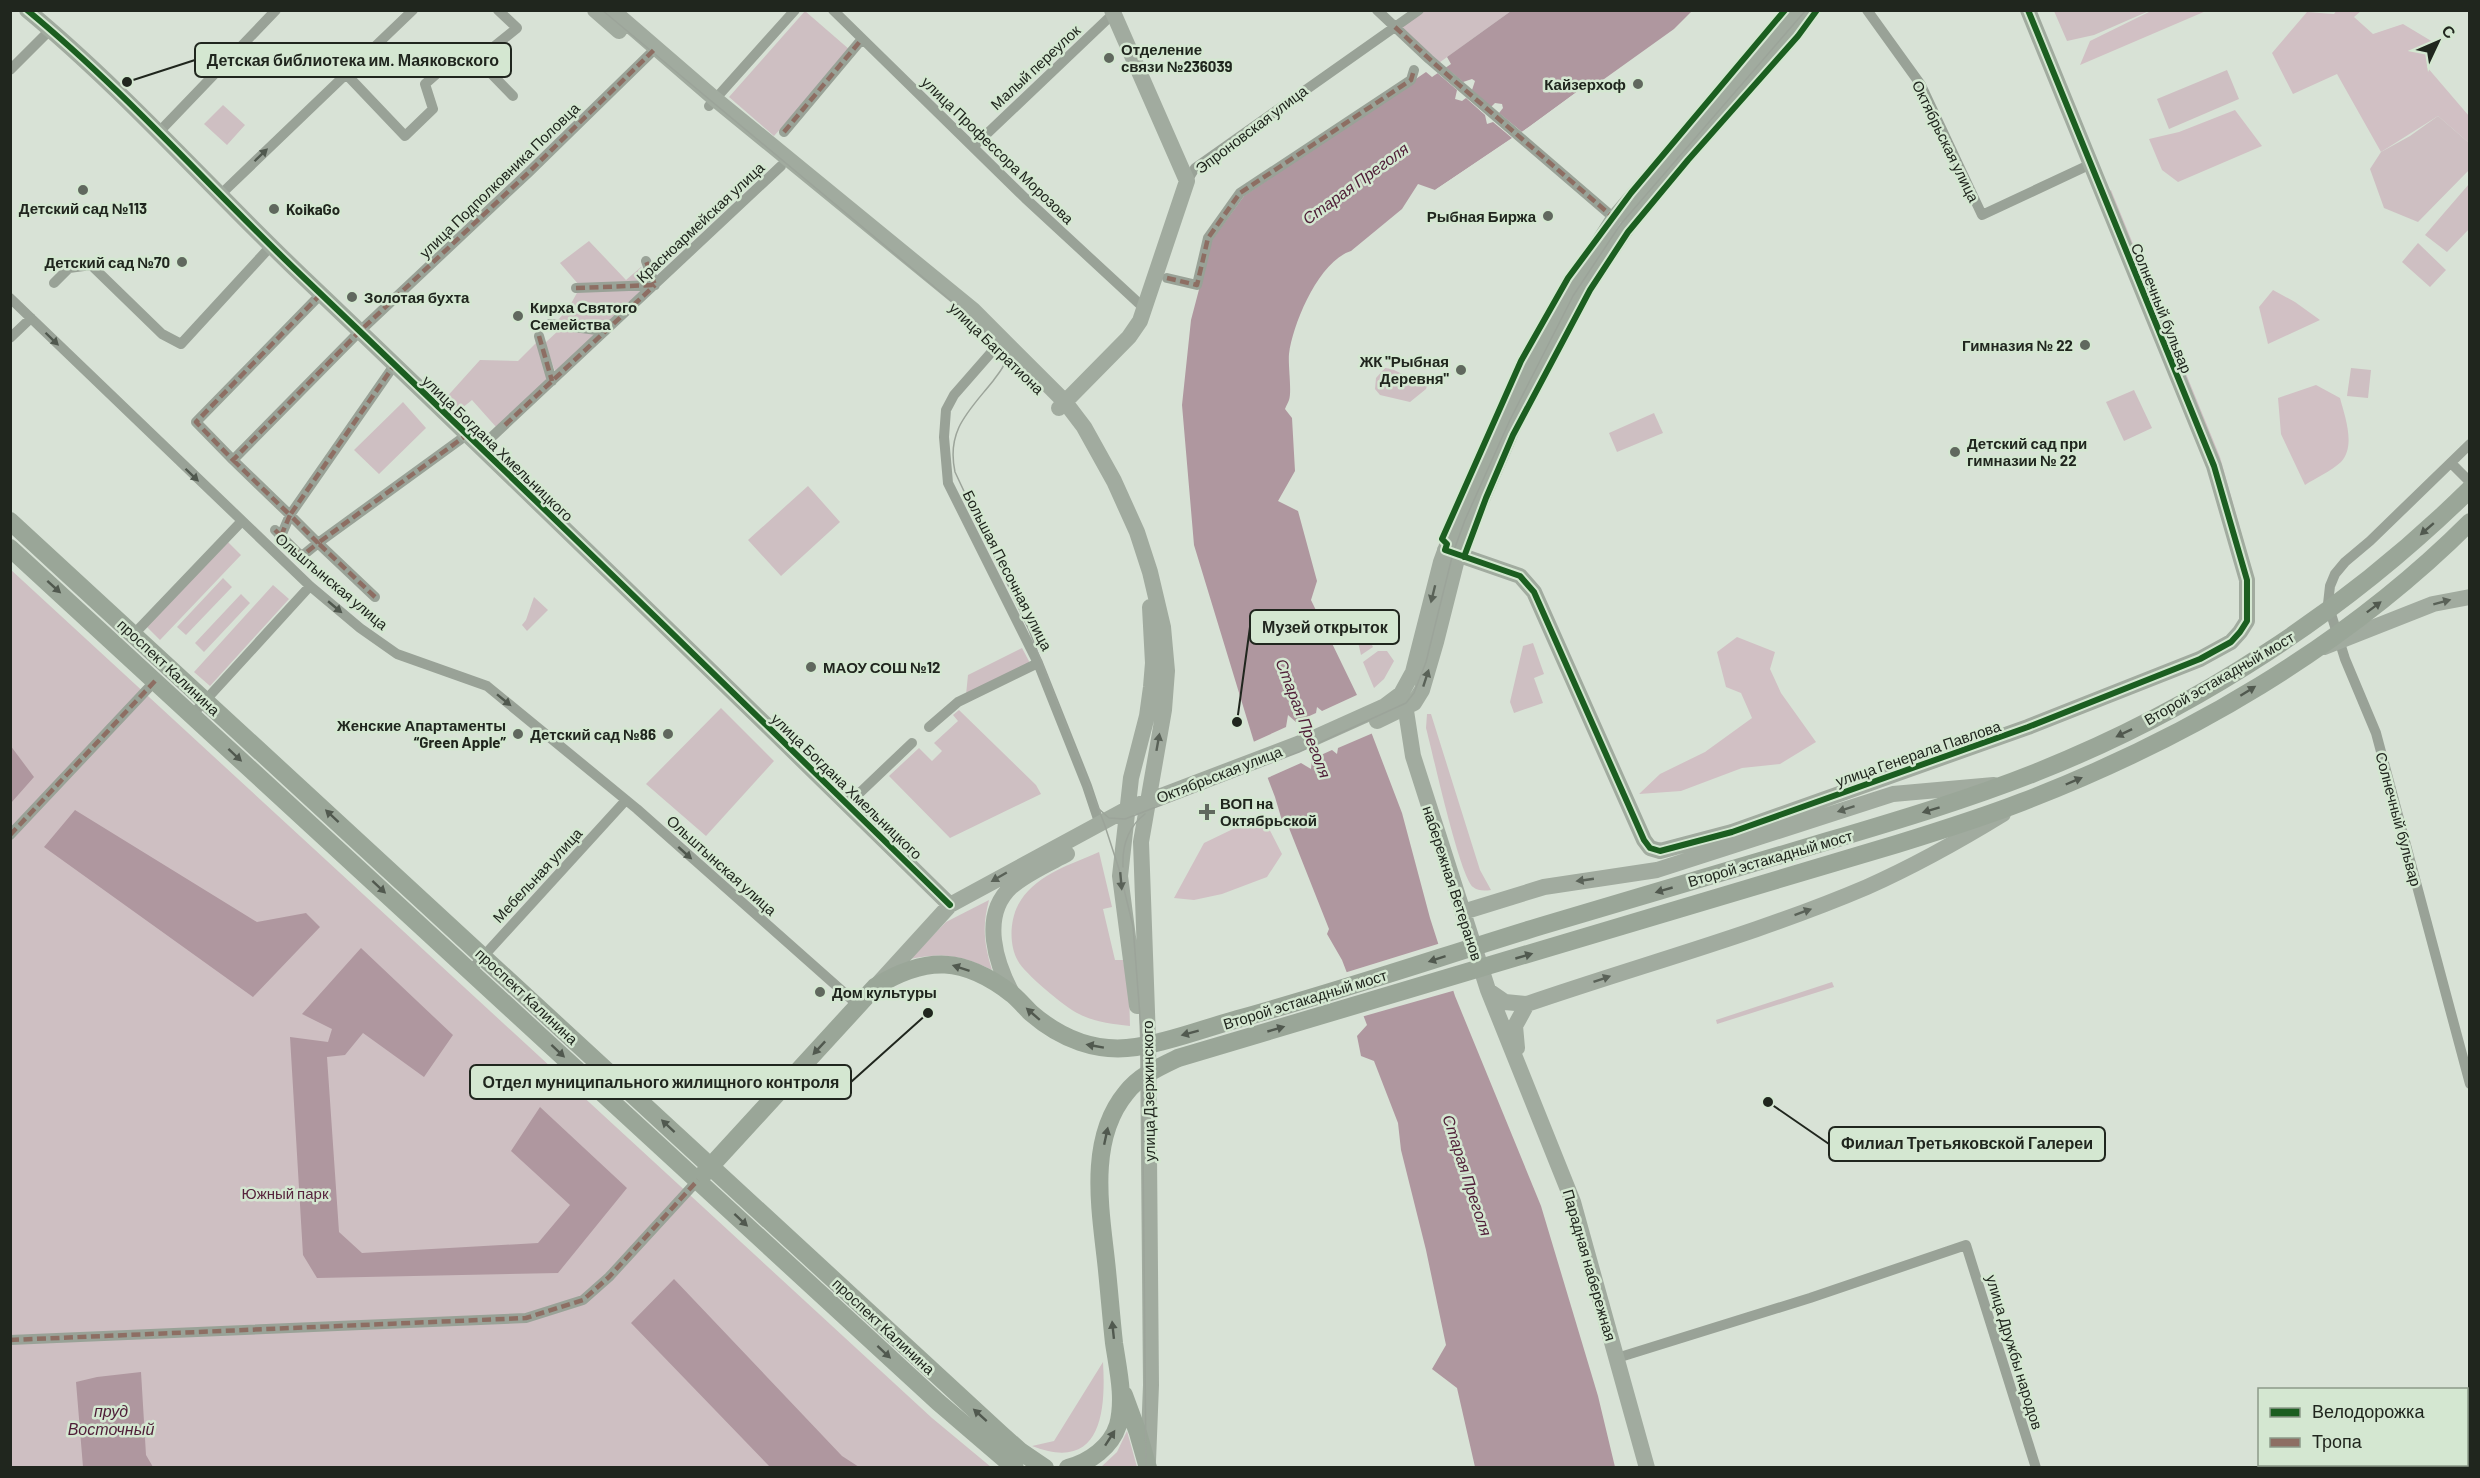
<svg xmlns="http://www.w3.org/2000/svg" width="2480" height="1478" font-family="Barlow,sans-serif">
<rect width="100%" height="100%" fill="#d8e2d6"/>
<!-- green -->
<path fill="#cebfc2" d="M805 11 850 50 774 136 729 97Z
M1419 11H1511L1436 65 1395 27Z
M2054 11H2149L2094 35 2067 41Z
M2227 70 2239 99 2169 129 2157 99Z
M223 105 245 125 227 145 204 124Z
M2438 116 2469 143V170L2418 222 2384 208 2370 169 2381 152 2410 136Z
M2469 184V229L2447 252 2425 235Z
M2111 190 2220 457 2253 575 2108 192Z
M589 241 626 280 641 267 649 282 579 285 560 263Z
M2418 243 2446 270 2430 287 2402 262Z
M644 290 606 327 558 320 568 309 578 291Z
M559 330 598 334 556 374 545 343Z
M538 341 549 380 497 428 472 400 457 412 444 400 480 360 518 361Z
M1385 368 1392 369 1427 386 1426 389 1410 402 1380 395 1375 389 1376 378Z
M2351 368 2371 370 2368 398 2347 396Z
M2134 390 2152 428 2124 441 2106 402Z
M403 402 426 428 379 474 354 450Z
M1654 413 1663 433 1617 452 1609 433Z
M808 486 840 522 781 576 748 540Z
M227 541 241 555 160 640 146 626Z
M10 569 932 1418 991 1467H11Z
M223 578 232 587 186 635 177 627Z
M273 585 289 599 210 686 194 672Z
M241 594 250 603 204 652 195 643Z
M534 597 548 610 527 631 522 625 526 620Z
M1363 627 1373 647 1361 655 1355 629Z
M1533 643 1544 674 1534 678 1543 703 1514 713 1510 702 1523 646Z
M1022 648 1030 663 966 695 968 675Z
M1378 651H1387L1394 661 1384 679 1374 688 1363 662Z
M721 708 774 761 706 836 646 784Z
M959 710 1036 785 1041 794 950 838 889 776 919 748 932 761 942 751 934 743 958 721 953 715Z
M1427 714H1431L1480 870 1491 890C1484 891 1478 891 1473 887 1459 874 1433 754 1426 728Z
M1099 852 1112 907 1103 909 1115 960H1123L1129 991 1130 1026C1111 1024 1094 1022 1077 1013 1065 1007 1024 973 1018 961 1008 944 1010 916 1021 900 1038 874 1072 864 1099 852Z
M989 900C982 926 984 944 992 970 962 955 942 952 910 959L946 922Z
M1832 982 1834 987 1717 1024 1716 1020Z
M1103 1362C1106 1412 1101 1473 1032 1446L1054 1441Z
M1127 1431 1137 1467 1100 1468 1117 1452Z"/>
<!-- forest -->
<path fill="#d1c0c4" d="M2153 10 2206 11 2080 65 2090 41Z
M2337 10 2361 11 2354 17 2373 34 2403 24 2438 45 2427 67 2469 116V143L2438 116 2381 152 2337 74 2293 94 2272 53 2307 12 2334 14Z
M2235 110 2262 146 2178 182 2162 170 2149 139 2179 132Z
M2273 290 2295 302 2320 320 2268 344 2259 307Z
M2316 385 2340 398C2345 417 2356 446 2341 462 2331 471 2316 478 2305 485L2281 434 2278 398Z
M1737 637 1775 652 1770 669 1781 693 1816 742 1780 764 1742 768 1681 791 1639 794 1660 774 1705 752 1752 718 1741 693 1726 687 1717 652Z
M1262 815 1282 854 1267 877 1222 894 1194 900 1174 898 1204 843Z"/>
<!-- water -->
<path fill="#af979f" d="M1511 11H1692L1674 29 1593 87 1589 83 1529 127 1435 190 1418 184 1402 209 1351 251C1319 261 1293 323 1289 354 1288 366 1292 391 1289 400 1288 403 1286 406 1285 409L1292 418 1295 471 1278 501 1298 511 1317 581 1311 600 1357 695 1402 813 1430 918 1455 996 1541 1206 1598 1396 1615 1467H1475L1457 1388 1432 1369 1446 1345 1426 1250 1401 1150 1398 1123 1374 1061 1361 1056 1357 1036 1367 1025 1342 960 1327 934 1329 929 1287 823 1283 824 1275 797 1254 742 1194 545 1182 405 1191 320 1212 240 1244 196 1426 72 1432 77 1451 64 1447 57Z
M10 745 34 777 11 803H10Z
M75 810 257 922 306 913 320 927 253 997 44 847Z
M361 948 453 1035 424 1077 363 1033 345 1055 327 1057 339 1232 362 1253 538 1243 570 1205 511 1151 540 1107 627 1188 558 1273 317 1278 303 1255 290 1037 328 1042 332 1029 302 1014Z
M674 1279 842 1456 859 1467H770L631 1323Z
M141 1372 146 1455 153 1467H83L76 1382 97 1377Z"/>
<!-- pier -->
<path fill="#d8e2d6" d="M1443 65 1463 82 1472 79 1475 81 1472 90 1491 107 1495 103 1502 104 1503 108 1499 113 1522 132 1589 83 1593 88 1591 89 1589 87 1531 130 1438 192 1435 190 1512 138 1493 122 1487 124 1485 115 1466 98 1462 101 1455 99 1457 90 1435 71Z
M1359 694 1373 733 1338 748 1337 754 1332 750 1312 759 1311 769 1301 763 1265 779 1251 743 1286 727 1288 715 1296 722 1316 713 1317 707 1322 711Z
M1441 943 1456 990 1361 1017 1344 973Z"/>
<g fill="none" stroke-linecap="round" stroke-linejoin="round">
<!-- street -->
<path stroke="#99a297" stroke-width="10" d="M833 10 1025 198 1145 309
M1377 10 1429 59 1614 218
M1867 10 1921 85 1982 215 2091 164
M478 60 513 96
M10 70 50 30
M346 74 405 136 433 109 425 84 449 63 465 70 517 28 498 10
M709 106 795 10
M784 132 862 39
M158 133 276 10
M974 146 1116 11
M1187 181 1195 168 1419 10
M219 196 413 10
M1167 278 1197 285 1208 238 1240 193 1411 80 1414 70
M54 283 69 268 91 265 162 334 181 344 271 246
M576 288 655 285 646 261
M321 294 196 422 233 460 360 331 529 172 656 48
M10 298 310 586 360 628 397 654 487 686 637 809 858 1005
M550 324 605 331
M539 336 552 381
M10 338 31 318
M1003 339 954 395 946 410 944 437 948 483 1038 663 1087 786 1100 825
M2470 444 2370 541 2345 562 2335 574 2330 586 2328 604 2345 659 2376 733 2470 1084
M481 447 781 166
M233 460 290 515 395 364
M2451 463 2470 482
M275 530 308 563
M281 536 290 515 318 543 302 556
M375 597 318 543 468 434
M134 634 241 522
M192 715 310 586
M929 727 958 702 1038 663
M848 804 912 743
M10 835 156 680
M470 971 626 800
M10 1340 526 1318 583 1300 609 1277 698 1180
M1617 1358 1810 1298 1966 1245 2036 1468"/>
<!-- secondary -->
<path stroke="#a1ab9f" stroke-width="16" d="M27 10C125 91 209 187 301 275 519 483 735 694 950 905
M595 10 619 31
M612 10 715 99 973 310 1065 402 1084 427 1114 481 1137 532 1150 572 1163 627 1167 671 1164 710 1141 842 1148 1040 1151 1385 1148 1461
M1059 408 1129 337 1140 321 1187 181 1112 10
M1445 550 1520 576 1534 592 1644 840 1650 848 1660 851 1732 832 2028 727 2200 659 2231 642 2240 632 2247 621V580L2214 466 2028 10
M2324 647 2433 604 2470 597
M1404 698 1413 756 1488 990 1573 1202 1647 1468
M1377 721 1414 703 1422 690 1436 642 1458 555 1514 425 1577 302 1635 216 1812 10
M1463 912 1544 887 1657 870 1893 794 1994 785
M878 984 950 905 1127 809 1316 737 1385 706 1401 694 1413 672 1441 562 1457 518 1521 381 1574 281 1614 218 1792 10
M1489 991 1505 1002 1527 1004C1640 965 1757 934 1867 887 1914 866 1959 841 2003 814
M1013 995C996 964 980 916 1011 887 1027 873 1048 864 1067 854
M1137 1006 1120 876 1131 778 1147 716 1151 687 1153 663 1150 607
M1517 1048 1515 1026 1527 1004"/>
<!-- primary -->
<path stroke="#9aa698" stroke-width="18" d="M10 521 1001 1434 1020 1451 1045 1468
M10 548 938 1402 1015 1468
M698 1180 875 987C927 955 964 957 1012 994 1019 1000 1025 1007 1031 1013 1061 1039 1097 1053 1136 1047 1170 1042 1205 1028 1238 1019 1340 991 1440 957 1541 926 1637 897 1733 870 1828 841 1899 820 1969 799 2037 772 2198 708 2347 610 2470 489
M1124 1395 1138 1433 1148 1468
M1068 1468C1090 1462 1111 1447 1118 1425 1125 1398 1118 1370 1114 1343 1111 1316 1109 1288 1106 1261 1100 1207 1088 1139 1126 1093 1139 1076 1159 1067 1178 1058L1897 844C1939 831 1981 818 2022 802 2186 739 2345 647 2470 522"/>
<!-- tram -->
<path stroke="#9ca49a" stroke-width="1.5" d="M602 10 967 314 1006 352C1006 366 1001 370 993 381 969 411 946 430 955 472L1029 630 1104 823 1119 869 1133 926 1142 1042 1146 1468
M1099 809 1109 818 1125 819 1299 752 1406 703 1414 693 1426 662 1453 553 1465 520 1510 420 1573 296 1620 225 1806 10
M1123 867C1122 846 1128 827 1145 814"/>
<!-- quiet -->
<path stroke="#8d6e63" stroke-width="4.5" stroke-dasharray="9 4.5" stroke-linecap="butt" d="M1395 27 1436 65 1614 218
M784 132 862 39
M1167 278 1197 285 1208 238 1240 193 1411 80 1414 70
M576 288 655 285 646 261
M321 294 196 422 233 460 360 331 529 172 656 48
M550 324 605 331
M539 336 552 381
M505 425 655 285
M233 460 290 515 395 364
M275 530 308 563
M281 536 290 515 318 543 302 556
M375 597 318 543 468 434
M10 835 156 680
M10 1340 526 1318 583 1300 609 1277 698 1180"/>
<defs>
<path id="cycleway" d="M27 10C125 91 209 187 301 275 519 483 735 694 950 905
M1785 10 1631 193 1568 278 1521 361 1442 539 1447 544 1445 550 1520 576 1534 592 1644 840 1650 848 1660 851 1732 832 2028 727 2200 659 2231 642 2240 632 2247 621V580L2214 466 2028 10
M1464 557 1486 498 1513 435 1590 290 1628 232 1688 160 1798 36 1817 10"/>
</defs>
<!-- cycleway casing -->
<use href="#cycleway" stroke="#d4e7d1" stroke-width="10"/>
<!-- cycleway -->
<use href="#cycleway" stroke="#1b5e20" stroke-width="6"/>
</g>
<!-- one-way arrows -->
<defs><path id="oneway-solid" d="M-6-.8H1V-3.2L6.5 0L1 3.2V.8H-6Z" transform="scale(1.5)"/></defs>
<g fill="#50584e">
<use href="#oneway-solid" transform="translate(261 155) rotate(-44)"/>
<use href="#oneway-solid" transform="translate(52 339) rotate(44)"/>
<use href="#oneway-solid" transform="translate(192 475) rotate(44)"/>
<use href="#oneway-solid" transform="translate(335 607) rotate(40)"/>
<use href="#oneway-solid" transform="translate(504 700) rotate(39)"/>
<use href="#oneway-solid" transform="translate(685 853) rotate(42)"/>
</g>
<g fill="#51594f">
<use href="#oneway-solid" transform="translate(2427 529) rotate(139)"/>
<use href="#oneway-solid" transform="translate(54 587) rotate(42)"/>
<use href="#oneway-solid" transform="translate(2374 607) rotate(-37)"/>
<use href="#oneway-solid" transform="translate(2248 691) rotate(-32)"/>
<use href="#oneway-solid" transform="translate(2124 733) rotate(154)"/>
<use href="#oneway-solid" transform="translate(235 755) rotate(43)"/>
<use href="#oneway-solid" transform="translate(2074 781) rotate(-23)"/>
<use href="#oneway-solid" transform="translate(1931 810) rotate(163)"/>
<use href="#oneway-solid" transform="translate(332 816) rotate(-137)"/>
<use href="#oneway-solid" transform="translate(379 887) rotate(43)"/>
<use href="#oneway-solid" transform="translate(1664 890) rotate(164)"/>
<use href="#oneway-solid" transform="translate(1524 956) rotate(-16)"/>
<use href="#oneway-solid" transform="translate(1437 959) rotate(162)"/>
<use href="#oneway-solid" transform="translate(961 968) rotate(-162)"/>
<use href="#oneway-solid" transform="translate(1033 1014) rotate(-139)"/>
<use href="#oneway-solid" transform="translate(1276 1029) rotate(-16)"/>
<use href="#oneway-solid" transform="translate(1190 1033) rotate(165)"/>
<use href="#oneway-solid" transform="translate(1095 1046) rotate(-170)"/>
<use href="#oneway-solid" transform="translate(819 1048) rotate(133)"/>
<use href="#oneway-solid" transform="translate(558 1051) rotate(43)"/>
<use href="#oneway-solid" transform="translate(668 1126) rotate(-137)"/>
<use href="#oneway-solid" transform="translate(1106 1136) rotate(-78)"/>
<use href="#oneway-solid" transform="translate(741 1220) rotate(43)"/>
<use href="#oneway-solid" transform="translate(1113 1330) rotate(-96)"/>
<use href="#oneway-solid" transform="translate(884 1352) rotate(43)"/>
<use href="#oneway-solid" transform="translate(980 1415) rotate(-138)"/>
<use href="#oneway-solid" transform="translate(1110 1438) rotate(-57)"/>
</g>
<g fill="#5a6258">
<use href="#oneway-solid" transform="translate(1433 594) rotate(104)"/>
<use href="#oneway-solid" transform="translate(2442 602) rotate(-15)"/>
<use href="#oneway-solid" transform="translate(1426 678) rotate(-72)"/>
<use href="#oneway-solid" transform="translate(1158 742) rotate(-80)"/>
<use href="#oneway-solid" transform="translate(1846 809) rotate(162)"/>
<use href="#oneway-solid" transform="translate(999 877) rotate(150)"/>
<use href="#oneway-solid" transform="translate(1585 880) rotate(172)"/>
<use href="#oneway-solid" transform="translate(1121 881) rotate(85)"/>
<use href="#oneway-solid" transform="translate(1803 912) rotate(-20)"/>
<use href="#oneway-solid" transform="translate(1602 979) rotate(-19)"/>
</g>
<!-- markers -->
<g fill="#60685e" stroke="#d4e7d1" stroke-width="2">
<circle cx="1109" cy="58" r="6"/>
<circle cx="1638" cy="84" r="6"/>
<circle cx="83" cy="190" r="6"/>
<circle cx="274" cy="209" r="6"/>
<circle cx="1548" cy="216" r="6"/>
<circle cx="182" cy="262" r="6"/>
<circle cx="352" cy="297" r="6"/>
<circle cx="518" cy="316" r="6"/>
<circle cx="2085" cy="345" r="6"/>
<circle cx="1461" cy="370" r="6"/>
<circle cx="1955" cy="452" r="6"/>
<circle cx="811" cy="667" r="6"/>
<circle cx="518" cy="734" r="6"/>
<circle cx="668" cy="734" r="6"/>
<path d="M1204 803h6v6h6v6h-6v6h-6v-6h-6v-6h6z"/>
<circle cx="820" cy="992" r="6"/>
</g>
<g text-anchor="middle" dominant-baseline="central" stroke-width="5" stroke-linejoin="round" paint-order="stroke">
<!-- poi labels -->
<g font-size="15" font-weight="bold" fill="#20261e" stroke="#d4e7d1" text-anchor="start">
<text x="1121" y="49">Отделение<tspan x="1121" dy="17">связи №236039</tspan></text>
<text x="1626" y="84" text-anchor="end">Кайзерхоф</text>
<text x="83" y="208" text-anchor="middle">Детский сад №113</text>
<text x="286" y="209">KoikaGo</text>
<text x="1536" y="216" text-anchor="end">Рыбная Биржа</text>
<text x="170" y="262" text-anchor="end">Детский сад №70</text>
<text x="364" y="297">Золотая бухта</text>
<text x="530" y="307">Кирха Святого<tspan x="530" dy="17">Семейства</tspan></text>
<text x="2073" y="345" text-anchor="end">Гимназия № 22</text>
<text x="1449" y="361" text-anchor="end">ЖК "Рыбная<tspan x="1449" dy="17">Деревня"</tspan></text>
<text x="1967" y="443">Детский сад при<tspan x="1967" dy="17">гимназии № 22</tspan></text>
<text x="823" y="667">МАОУ СОШ №12</text>
<text x="506" y="725" text-anchor="end">Женские Апартаменты<tspan x="506" dy="17">“Green Apple”</tspan></text>
<text x="656" y="734" text-anchor="end">Детский сад №86</text>
<text x="1220" y="803">ВОП на<tspan x="1220" dy="17">Октябрьской</tspan></text>
<text x="832" y="992">Дом культуры</text>
</g>
<!-- street labels -->
<g font-size="15" fill="#20261e" stroke="#d4e7d1">
<text transform="translate(1035 67) rotate(-43)">Малый переулок</text>
<text transform="translate(1251 129) rotate(-37)">Эпроновская улица</text>
<text transform="translate(1946 141) rotate(64)">Октябрьская улица</text>
<text transform="translate(998 150) rotate(44)">улица Профессора Морозова</text>
<text transform="translate(499 180) rotate(-44)">улица Подполковника Половца</text>
<text transform="translate(700 222) rotate(-43)">Красноармейская улица</text>
<text transform="translate(2162 308) rotate(68)">Солнечный бульвар</text>
<text transform="translate(997 348) rotate(44)">улица Багратиона</text>
<text transform="translate(498 448) rotate(44)">улица Богдана Хмельницкого</text>
<text transform="translate(1008 570) rotate(63)">Большая Песочная улица</text>
<text transform="translate(332 581) rotate(40)">Ольштынская улица</text>
<text transform="translate(169 667) rotate(43)">проспект Калинина</text>
<text transform="translate(2219 678) rotate(-30)">Второй эстакадный мост</text>
<text transform="translate(1918 753) rotate(-19)">улица Генерала Павлова</text>
<text transform="translate(1219 774) rotate(-21)">Октябрьская улица</text>
<text transform="translate(847 786) rotate(44)">улица Богдана Хмельницкого</text>
<text transform="translate(2399 819) rotate(75)">Солнечный бульвар</text>
<text transform="translate(1770 858) rotate(-16)">Второй эстакадный мост</text>
<text transform="translate(722 865) rotate(42)">Ольштынская улица</text>
<text transform="translate(537 875) rotate(-47)">Мебельная улица</text>
<text transform="translate(1453 883) rotate(72)">набережная Ветеранов</text>
<text transform="translate(527 996) rotate(43)">проспект Калинина</text>
<text transform="translate(1305 999) rotate(-17)">Второй эстакадный мост</text>
<text transform="translate(1148 1091) rotate(-91)">улица Дзержинского</text>
<text transform="translate(1590 1265) rotate(74)">Парадная набережная</text>
<text transform="translate(884 1326) rotate(43)">проспект Калинина</text>
<text transform="translate(2015 1352) rotate(73)">улица Дружбы народов</text>
</g>
<!-- park labels -->
<g font-size="15" fill="#57243d" stroke="#d4e7d1">
<text x="285" y="1193">Южный парк</text>
</g>
<!-- water labels -->
<g font-size="16" font-style="italic" fill="#4f1d37" stroke="#d4e7d1">
<text transform="translate(1355 183) rotate(-36)">Старая Преголя</text>
<text transform="translate(1304 718) rotate(69)">Старая Преголя</text>
<text transform="translate(1468 1175) rotate(72)">Старая Преголя</text>
<text x="111" y="1410">пруд<tspan x="111" dy="18">Восточный</tspan></text>
</g>
</g>
<!-- callouts -->
<path fill="none" stroke="#20261e" stroke-width="2" d="M127 82L195 60M1237 722L1250 627M928 1013L851 1082M1768 1102L1829 1144"/>
<g fill="#20261e" stroke="#d4e7d1" stroke-width="2">
<circle cx="127" cy="82" r="6"/>
<circle cx="1237" cy="722" r="6"/>
<circle cx="928" cy="1013" r="6"/>
<circle cx="1768" cy="1102" r="6"/>
</g>
<g fill="#d4e7d1" stroke="#20261e" stroke-width="2">
<rect x="195" y="43" width="316" height="34" rx="6"/>
<rect x="1250" y="610" width="149" height="34" rx="6"/>
<rect x="470" y="1065" width="381" height="34" rx="6"/>
<rect x="1829" y="1127" width="276" height="34" rx="6"/>
</g>
<g font-size="16" text-anchor="middle" font-weight="bold" fill="#20261e">
<text x="353" y="66">Детская библиотека им. Маяковского</text>
<text x="1325" y="633">Музей открыток</text>
<text x="661" y="1088">Отдел муниципального жилищного контроля</text>
<text x="1967" y="1149">Филиал Третьяковской Галереи</text>
</g>
<!-- border -->
<rect width="2480" height="1478" fill="none" stroke="#20261e" stroke-width="24"/>
<!-- legend -->
<rect x="2258" y="1388" width="210" height="78" fill="#d4e7d1" stroke="#8c9a89" stroke-width="1.5"/>
<rect x="2270" y="1408" width="30" height="9" fill="#1b5e20" stroke="#8c9a89" stroke-width="1.5"/>
<text x="2312" y="1418" font-size="18" fill="#20261e">Велодорожка</text>
<rect x="2270" y="1438" width="30" height="9" fill="#8d6e63" stroke="#8c9a89" stroke-width="1.5"/>
<text x="2312" y="1448" font-size="18" fill="#20261e">Тропа</text>
<!-- north arrow -->
<g transform="translate(2438 42) rotate(46)" stroke="#d4e7d1" stroke-width="4.5" paint-order="stroke">
<path d="M0-4.5L10 22L0 15L-10 22Z" fill="#20261e"/>
<text y="-9" font-size="16" font-weight="bold" text-anchor="middle" fill="#20261e">С</text>
</g>
</svg>
